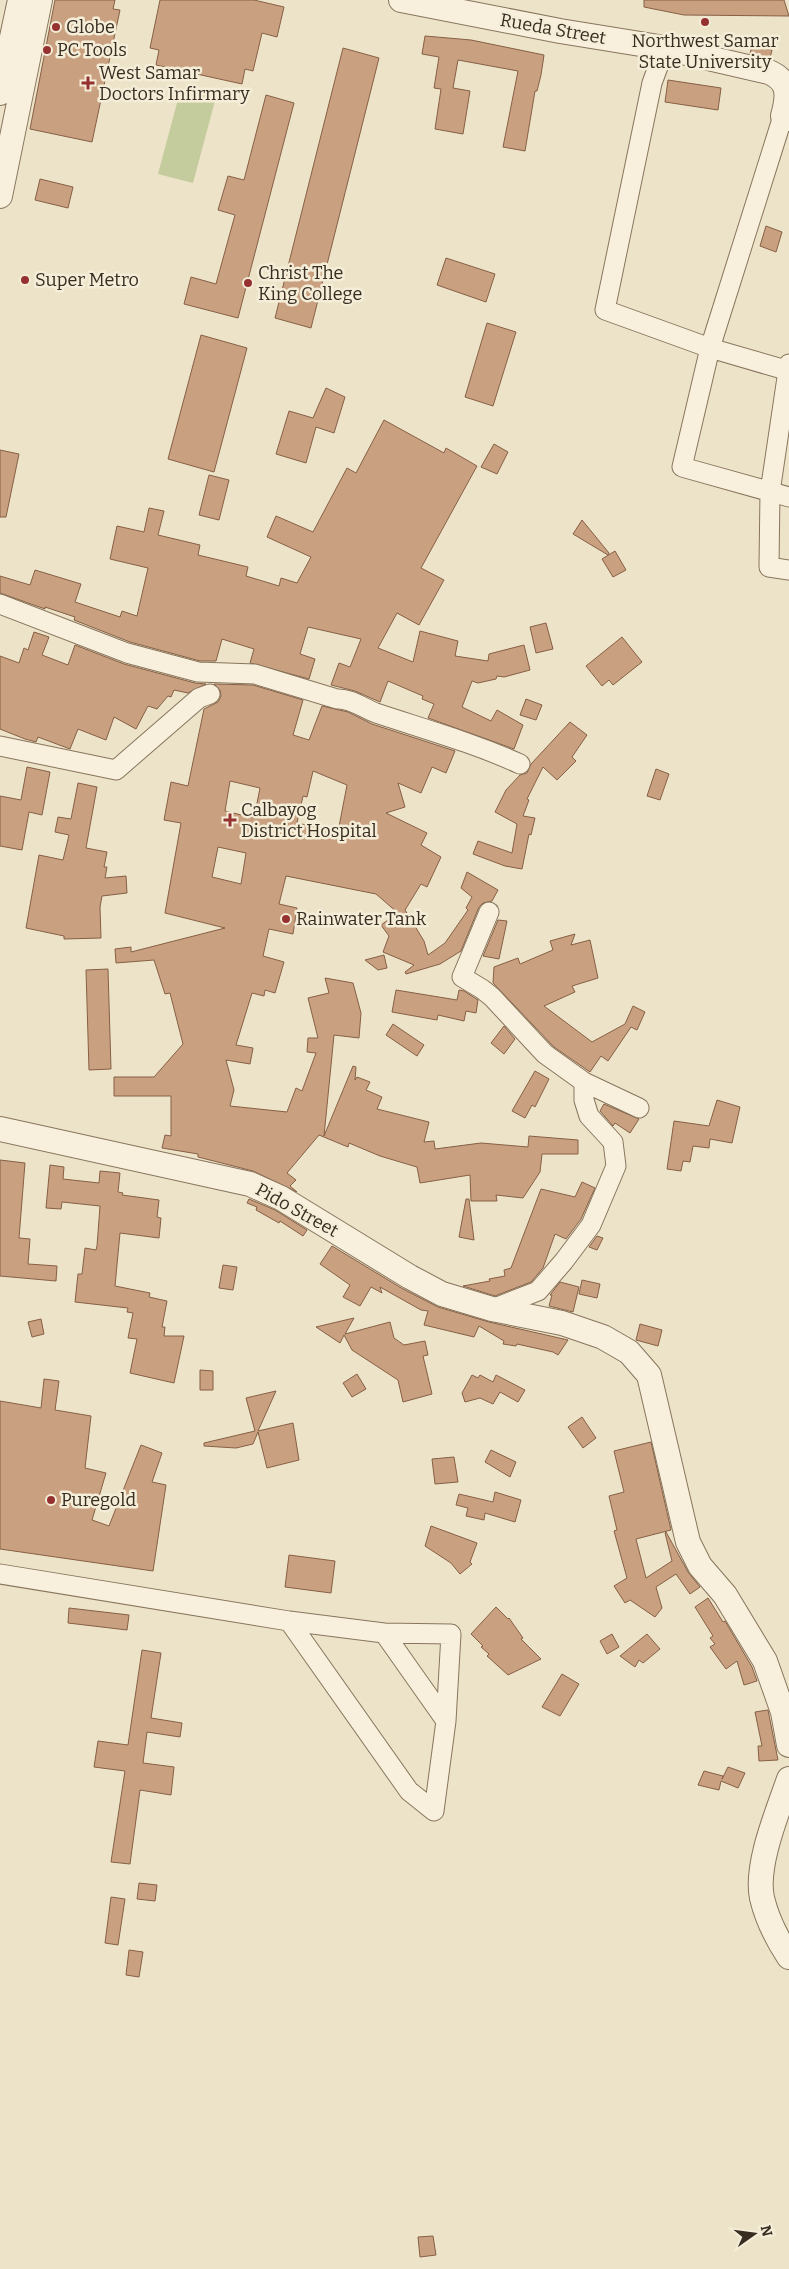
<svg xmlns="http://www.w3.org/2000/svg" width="789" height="2269" font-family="Bitter,serif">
<rect width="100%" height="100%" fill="#ede3c8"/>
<!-- green -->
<path fill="#c4cb9c" d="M181 88 216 97 193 183 158 174Z"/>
<!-- building -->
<path fill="#c9a080" stroke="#866045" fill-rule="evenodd" d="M55 0H115L113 9 120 10 92 142 30 129Z
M160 0H254L284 7 277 37 262 33 253 71 245 69 242 84 156 65 159 50 150 48Z
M644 0H784L789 16 684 15 644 7Z
M425 36 471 40 544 55 541 75 537 91H535L525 151 503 147 518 71 458 60 453 88 470 91 463 134 435 129 441 89 434 88 439 57 422 54Z
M752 45 772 50 770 58 750 54Z
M343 48 379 58 311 328 275 318Z
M668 80 721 88 718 110 665 102Z
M266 95 294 103 238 318 184 304 191 277 216 284 235 215 218 210 228 176 244 180Z
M40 179 73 187 68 208 35 200Z
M766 226 782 232 776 252 760 246Z
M446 258 495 274 486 302 437 285Z
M487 323 516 332 493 406 465 397Z
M201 335 247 348 214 472 168 459Z
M326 388 345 397 334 433 316 427 306 463 276 454 289 411 313 418Z
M384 420 444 453 446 448 477 466 421 568 444 580 419 625 397 613 378 648 413 662 420 631 458 641 455 656 488 661 489 654 524 645 530 670 504 677 497 676 496 679 478 683 472 681 462 707 491 721 497 710 523 725 514 749 428 718 434 704 422 699 423 696 388 681 380 702 355 691 331 685 339 663 350 667 361 639 308 627 300 654 315 659 309 679 250 663 254 649 222 639 216 661H200L130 642 74 620 75 617 45 607V609L0 593V576L30 585 35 570 81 584 75 602 120 617 122 611 137 616 148 568 110 559 117 526 144 532 149 508 164 511 158 535 200 545 198 555 248 567 246 576 279 586 281 578 297 583 311 557 267 537 276 516 313 532 347 468 356 473Z
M494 444 508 452 497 474 481 467Z
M0 450 19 454 6 517H0Z
M209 475 229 480 219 520 199 515Z
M582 520 609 553 608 555 573 534Z
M615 551 626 570 613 577 602 559Z
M546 623 553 649 536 653 530 627Z
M34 632 49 637 42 655 68 665 75 645 124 664 195 683 206 684 188 693 174 690 171 697 168 696 157 709 148 706 136 729 114 717 106 740 78 729 70 749 38 737 36 742 25 739 0 729V656L19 663 24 648 28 650Z
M622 637 642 662 613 685 609 680 602 686 586 666Z
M214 684 253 685 303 700 293 735 309 740 322 706 348 712 372 724 455 751 446 773 432 767 421 793 398 783 405 807 386 813 427 833 421 845 441 857 427 887 421 884 405 910 424 941 428 955 445 943 468 910 466 908 472 897 461 888 467 872 498 890 492 901 483 903 479 907 461 951 440 964 406 974 405 972 414 965 383 952 389 936 381 925 398 913 376 894 286 876 279 904 297 908 293 934 269 929 263 956 284 962 275 993 265 990 264 996 252 993 236 1045 253 1048 250 1064 226 1060 234 1090 230 1106 287 1112 296 1088 302 1091 316 1053 307 1052 308 1038H318L308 998 329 993 325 978 353 983 361 1013 359 1038 334 1035 324 1136 353 1066 356 1067 355 1080 357 1077 370 1082 366 1090 382 1097 377 1109 429 1122 424 1142 434 1141 435 1149 481 1143 528 1147 529 1136 578 1140V1154H542L540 1172 523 1198 496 1195 497 1201H471L470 1175 420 1183 417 1167 380 1156 349 1143 348 1147 319 1135 287 1173 296 1180 290 1186 297 1192 253 1171 198 1157V1154L162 1148 165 1135 171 1136V1096H114V1077H154L183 1044 170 993 165 994 154 960 116 963 115 949 131 947V952L225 928 165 913 181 823 164 820 171 782 188 786 204 709 218 702 221 696 220 690ZM313 771 347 785 338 832 297 823 303 796 307 797ZM230 781 260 788 254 818 225 811ZM218 847 246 853 241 884 212 877Z
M526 699 542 705 536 720 520 715Z
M570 722 587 735 572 757 576 761 557 780 543 767 527 799 529 800 523 816 535 818 531 835 529 834 522 869 505 866 473 854 478 841 512 853 517 824 495 812 506 790 520 775 527 773 531 764Z
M27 767 50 772 42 815 29 812 22 850 0 846V796L21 800Z
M656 769 669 774 660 800 647 796Z
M78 783 97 787 86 848 107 852 104 867H107L105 878 126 876 127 893 102 896 100 907 101 938 64 939V936L26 928 39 855 63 860 69 835 55 832 58 817 71 819Z
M498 920 507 921 499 959 483 956Z
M575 934 571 945 590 940 598 978 572 986 575 992 544 1006 592 1042 625 1024 633 1006 645 1012 637 1030 631 1027 608 1061 601 1056 590 1072 554 1047 493 983 494 967 518 958 520 964 553 950 550 941Z
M384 955 387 968 378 970 365 960Z
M108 969 111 1069 89 1070 86 970Z
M396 990 457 1000 459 990 464 991 478 1000 476 1013 466 1011 464 1021 438 1015 437 1020 392 1012Z
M393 1024 424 1045 417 1056 386 1035Z
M504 1026 515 1039 504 1054 491 1043Z
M535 1071 549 1079 535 1107 532 1105 525 1118 512 1111Z
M717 1100 740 1107 732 1143 710 1139 709 1148 693 1146 690 1162 683 1161 681 1171 667 1169 674 1121 709 1126Z
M604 1104 639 1119 630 1133 615 1123 613 1126 600 1111Z
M0 1160 25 1163 19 1238 30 1239 28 1264 57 1266 56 1281 0 1276Z
M50 1165 64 1167 63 1179 99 1183 100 1171 120 1173 118 1192 123 1193 122 1195 159 1200 157 1217 161 1218 159 1238 120 1233 115 1286 150 1293 149 1297 167 1301 162 1327H165L164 1336H184L174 1383 130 1373 137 1339 128 1338 133 1313 127 1312 128 1308 75 1302 78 1274H82L85 1248 96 1250 97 1246 100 1206 62 1202 61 1209 46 1208Z
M582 1182 595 1188 581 1219 566 1239 555 1234 543 1268 531 1282 495 1296 463 1286 490 1281 489 1279 505 1276 504 1270 511 1268 541 1189 575 1197Z
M249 1199 275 1210 307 1230 303 1236 280 1221 279 1223 256 1210 257 1207 247 1203Z
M466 1199H469L474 1240 459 1237Z
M597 1236 603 1238 597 1250 589 1247Z
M332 1246 403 1289 438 1307 489 1322 568 1340 558 1355 553 1352 517 1344 516 1346 503 1344 504 1341 479 1326 474 1337 424 1325 428 1311 421 1310 380 1287 382 1293 371 1287 360 1306 343 1297 350 1285 320 1264Z
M223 1265 237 1267 233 1290 219 1288Z
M582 1280 600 1284 597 1298 579 1294Z
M560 1282 579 1287 573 1312 549 1306 552 1295H550Z
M354 1318 345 1334 390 1322 394 1338 404 1345 425 1341 428 1355 423 1356 432 1394 403 1402 398 1380 352 1350 344 1335 340 1343 316 1327Z
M41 1319 44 1334 32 1337 28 1322Z
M640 1324 662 1330 658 1346 636 1340Z
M200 1370 213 1371V1390H200Z
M357 1374 366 1389 352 1397 343 1383Z
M472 1375 478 1378 480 1375 493 1382 496 1375 525 1390 518 1402 500 1392 493 1404 480 1398 465 1402 462 1393Z
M44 1379 59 1381 55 1410 91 1416 85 1468 106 1473 92 1520 109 1526 141 1445 162 1453 152 1482 166 1485 153 1571 0 1549V1401L41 1408Z
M276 1391 258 1431 293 1423 299 1460 267 1468 258 1432 253 1444 236 1448 204 1446V1443L255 1431 246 1398Z
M582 1417 596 1438 583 1448 568 1427Z
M651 1442 671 1530 636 1539 646 1578 672 1561 665 1533 666 1532 688 1572 700 1587 690 1594 676 1574 656 1587 662 1608 655 1617 630 1600 625 1603 614 1586 627 1578 614 1531 617 1530 609 1496 624 1492 614 1451Z
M491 1450 516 1462 510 1477 485 1462Z
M454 1457 458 1482 435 1484 432 1459Z
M495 1492 521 1500 515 1522 485 1513 484 1520 466 1516 468 1508 456 1505 459 1494 493 1502Z
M431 1526 477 1543 470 1562 472 1564 460 1574 451 1563 425 1546Z
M289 1555 335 1561 331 1593 285 1587Z
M708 1598 723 1622 725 1621 752 1667 757 1681 744 1685 737 1661 726 1669 710 1647 715 1644 710 1638 713 1636 695 1607Z
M496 1607 508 1619 509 1618 523 1638 521 1639 541 1659 508 1675 487 1656 489 1654 481 1647 483 1646 471 1634Z
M69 1608 129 1615 127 1630 68 1623Z
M612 1634 619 1647 607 1654 600 1641Z
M647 1634 660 1649 643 1663 639 1660 635 1667 620 1656Z
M142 1650 161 1653 151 1718 182 1723 180 1737 147 1732 143 1763 174 1767 171 1795 140 1790 130 1864 111 1862 125 1771 94 1767 98 1741 128 1745Z
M562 1674 579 1684 560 1716 542 1707Z
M768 1710 778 1760 759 1761 758 1746H762L755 1712Z
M728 1767 745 1773 738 1788 721 1781 719 1790 698 1785 704 1771 723 1776 722 1779Z
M139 1883 157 1885 155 1901 137 1899Z
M111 1897 125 1899 118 1945 105 1943Z
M129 1950 143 1952 139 1977 126 1975Z
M433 2236 436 2255 420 2257 418 2237Z"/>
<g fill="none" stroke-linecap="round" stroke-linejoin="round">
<defs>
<path id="minor" d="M665 48 652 83 605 310 710 348 789 371
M783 116 710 348 682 467 789 497
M789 364 770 492 769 567 789 570
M0 604 127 653 198 672 255 674 337 699C350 698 363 708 376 713 424 729 474 743 520 764
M0 746 116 770 199 698 210 694
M489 912 462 977 482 989 492 997 545 1054 584 1082 639 1108
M492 1309 538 1291 564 1261 591 1225 616 1166 613 1142 589 1116 584 1100V1082
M0 1574 289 1621 384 1633
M289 1621 409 1791 434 1811 446 1721 384 1633 451 1634 446 1721"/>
<path id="tertiary" d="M401 0 560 31 665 48 769 72C789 81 789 94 783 116L789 119
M0 93 20 0
M0 196 40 0
M0 1129 250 1184 281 1198 410 1277 442 1294 492 1309 562 1323 603 1337 629 1352 649 1375 688 1542 700 1566 725 1595 765 1661 783 1712 789 1745
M789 1779C778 1811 755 1865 762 1898 767 1919 777 1939 789 1957"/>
</defs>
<!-- minor casing -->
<use href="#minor" stroke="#88755e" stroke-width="21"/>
<!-- tertiary casing -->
<use href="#tertiary" stroke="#88755e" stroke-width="26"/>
<!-- minor -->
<use href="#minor" stroke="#f8f0dc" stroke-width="19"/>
<!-- tertiary -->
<use href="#tertiary" stroke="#f8f0dc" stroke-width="24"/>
</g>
<!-- markers -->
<g fill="#953231" stroke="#f4edd8" stroke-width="2">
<circle cx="705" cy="22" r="5"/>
<circle cx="56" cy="27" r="5"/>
<circle cx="47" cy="50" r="5"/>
<path d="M85.5 75.5h5v5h5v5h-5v5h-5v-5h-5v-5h5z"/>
<circle cx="25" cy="280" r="5"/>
<circle cx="248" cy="283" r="5"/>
<path d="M227.5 812.5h5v5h5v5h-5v5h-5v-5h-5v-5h5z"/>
<circle cx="286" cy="919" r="5"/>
<circle cx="51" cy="1500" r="5"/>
</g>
<g text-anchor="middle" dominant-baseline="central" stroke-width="5" stroke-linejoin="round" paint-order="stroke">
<!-- poi labels -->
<g font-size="18" fill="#392d21" stroke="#f4edd8" text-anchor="start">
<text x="66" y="27">Globe</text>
<text x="705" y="41" text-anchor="middle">Northwest Samar<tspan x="705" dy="21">State University</tspan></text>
<text x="57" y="50">PC Tools</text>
<text x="99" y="73">West Samar<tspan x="99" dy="21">Doctors Infirmary</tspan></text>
<text x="258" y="273">Christ The<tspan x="258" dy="21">King College</tspan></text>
<text x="35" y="280">Super Metro</text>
<text x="241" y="810">Calbayog<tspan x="241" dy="21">District Hospital</tspan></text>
<text x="296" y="919">Rainwater Tank</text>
<text x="61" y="1500">Puregold</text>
</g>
<!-- street labels -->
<g font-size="18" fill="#392d21" stroke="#f4edd8">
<text transform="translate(553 29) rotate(10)">Rueda Street</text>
<text transform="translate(297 1210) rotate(29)">Pido Street</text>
</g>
</g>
<!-- north arrow -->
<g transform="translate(754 2234) rotate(76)" stroke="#f4edd8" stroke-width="4" paint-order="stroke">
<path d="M0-4L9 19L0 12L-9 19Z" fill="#392d21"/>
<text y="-8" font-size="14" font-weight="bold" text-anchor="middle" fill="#392d21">N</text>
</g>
</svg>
